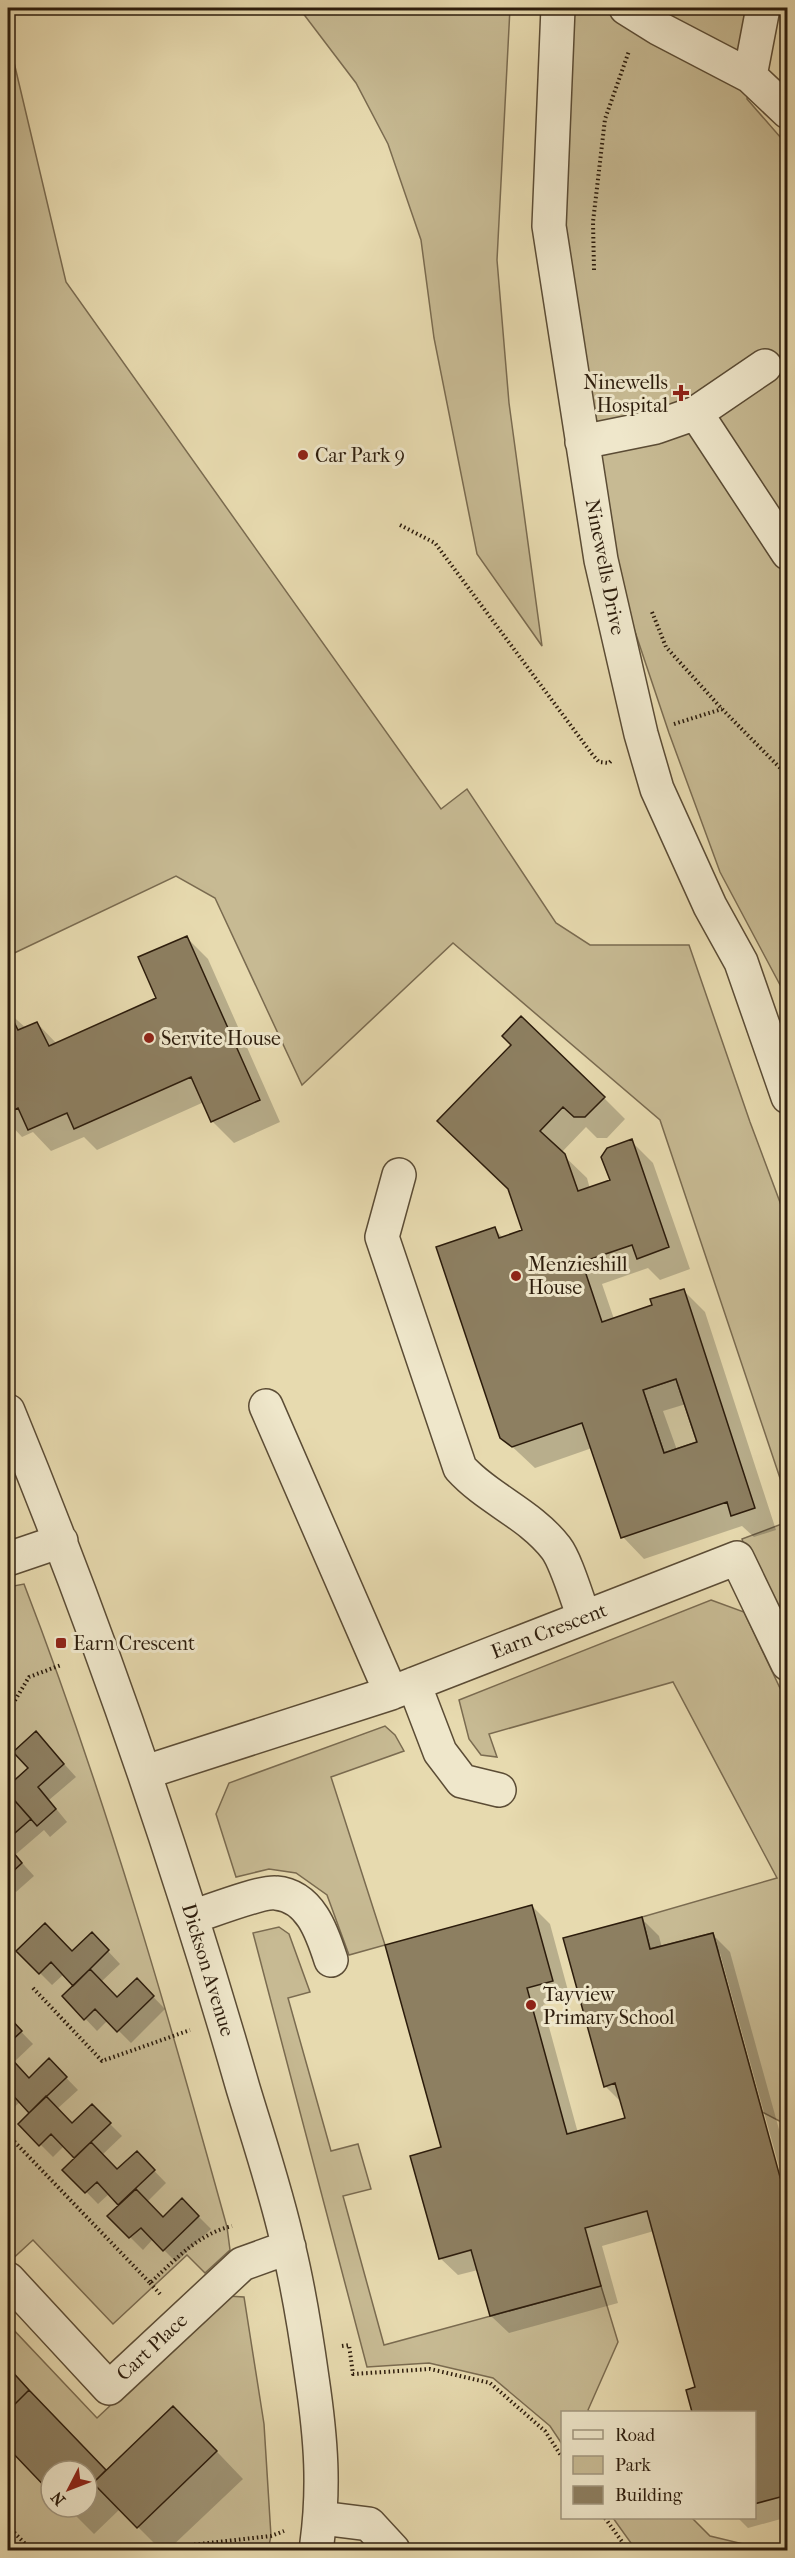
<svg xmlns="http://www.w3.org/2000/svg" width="795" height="2558" font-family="'IM FELL French Canon',serif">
<rect width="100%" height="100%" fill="#e7daaf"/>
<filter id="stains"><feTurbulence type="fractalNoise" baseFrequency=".00333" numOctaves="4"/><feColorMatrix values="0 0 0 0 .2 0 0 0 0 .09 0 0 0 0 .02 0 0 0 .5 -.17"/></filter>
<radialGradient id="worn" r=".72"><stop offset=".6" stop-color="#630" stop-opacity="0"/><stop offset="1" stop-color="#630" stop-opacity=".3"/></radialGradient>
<!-- green -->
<path fill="#c7ba93" stroke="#7a6b50" stroke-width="1.5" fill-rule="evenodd" d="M299 8H510L497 260 509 403 542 646 477 554 434 338 421 240 388 144 356 83Z
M573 8H760L747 99 788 146 787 998 720 872 669 733 610 557 559 222Z
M8 37 66 282 441 809 467 789 556 923 590 945H689L750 1122 787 1221V1499L660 1120 453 943 302 1085 215 898 176 876 8 956Z
M676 1379 697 1442 664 1453 643 1390Z
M787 1522V1639L747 1557 742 1539Z
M24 1584C105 1794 167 2010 227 2227L230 2250 205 2273 187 2255 113 2324 33 2240 8 2263V1587Z
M711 1600 744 1612 787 1703V2125L762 2112 713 1933 650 1949 642 1917 777 1878 673 1682 489 1734 497 1757 481 1755 469 1739 459 1700Z
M385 1726 395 1735 404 1751 331 1777 385 1945 349 1955 327 1895 296 1873 269 1869 236 1877 216 1814 229 1783Z
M279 1927 289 1934 310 1992 288 1998 331 2151 358 2144 371 2189 343 2196 384 2345 601 2286 618 2342 588 2410 590 2412H562V2444L550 2426 493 2378 429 2363 367 2367 253 1933Z
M227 2296 244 2297 264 2424 271 2536 268 2550H8V2324L97 2418ZM51 2471H87V2507H51Z
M613 2518H692L710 2536 768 2550H636Z"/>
<!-- shadow -->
<path fill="#0003" fill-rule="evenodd" d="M186 937 208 959 280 1122 234 1143 212 1121 204 1102 97 1150 84 1137 51 1151 33 1132 22 1137 8 1122V1012L26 1028 37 1023 57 1044 158 999Z
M604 1098 625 1119 607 1138H597L586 1127 561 1153 587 1178 590 1189 611 1181 631 1141 653 1163 690 1269 660 1280 648 1268 602 1284 614 1319 654 1306 683 1290 705 1312 776 1530 754 1537 742 1526 644 1559 623 1537 592 1448 535 1468 502 1437 495 1229 503 1238 524 1231 509 1190 439 1121ZM686 1404 699 1443 677 1450 663 1411Z
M36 1733 76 1777 49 1800 67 1822 50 1837 44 1830 15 1855 34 1876 16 1892 9 1886 8 1887V1788L30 1768Z
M532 1906 550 1924 570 1998 543 2005 578 2133 627 2120 622 2103 605 2086 641 1918 659 1936 662 1948 712 1934 730 1952 788 2162V2199L720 1953H717L788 2210V2517L748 2528 738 2518H754V2412H693L687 2391 697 2388 654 2231 602 2246 618 2303 509 2333 491 2316 478 2270 458 2275 440 2258 443 2148Z
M92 1934 120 1964 101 1982 117 1999 137 1980 165 2009 131 2043 108 2020 97 2031 64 1996 75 1986 64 1974 52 1985 18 1951 72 1953Z
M8 2018 33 2044 13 2063 29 2079 49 2060 78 2090 57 2109 72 2125 92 2106 122 2136 102 2155 118 2171 137 2153 166 2183 147 2202 163 2219 182 2200 211 2229 176 2262 153 2239 143 2250 109 2216 121 2205 110 2193 98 2204 65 2170 76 2159 64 2146 53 2157 20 2124 32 2113 21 2101 9 2112 8 2110Z
M8 2368 107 2472 200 2434 243 2479 168 2550H161L120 2509 94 2534 67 2507H87V2471H51V2491L8 2446Z"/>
<!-- building -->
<path fill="#8d7f61" stroke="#2c1c0c" stroke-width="1.5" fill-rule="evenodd" d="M187 936 260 1100 211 1122 191 1077 74 1129 67 1113 28 1130 18 1108 8 1113V1010L18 1030 37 1022 49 1046 156 998 138 957Z
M521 1016 605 1097 585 1117H574L563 1107 540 1131 565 1154 578 1191 610 1180 601 1157 607 1148 632 1139 669 1247 637 1259 632 1245 582 1262 602 1322 652 1305 650 1299 684 1289 755 1508 731 1516 727 1502 621 1538 582 1423 512 1447 500 1438 436 1247 495 1227 499 1238 522 1230 508 1189 437 1121 511 1045 502 1036ZM676 1379 697 1442 664 1453 643 1390Z
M36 1731 64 1764 38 1787 56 1809 37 1826 8 1793V1786L28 1768 13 1752Z
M8 1793 31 1819 8 1839Z
M8 1846 22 1863 8 1876Z
M532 1905 553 1981 527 1988 567 2134 625 2118 615 2083 604 2087 563 1938 642 1917 650 1949 713 1933 788 2206V2495L754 2504V2412H692L686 2390 695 2387 647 2211 585 2228 601 2286 490 2316 471 2250 439 2259 410 2156 441 2147 385 1945Z
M45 1923 72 1951 92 1932 109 1950 73 1986 51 1962 39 1974 16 1951Z
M90 1969 117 1997 137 1978 154 1996 117 2032 95 2009 84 2020 62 1996Z
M8 2016 22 2031 8 2044Z
M8 2055 29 2078 49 2058 67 2077 29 2113 8 2090Z
M46 2096 72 2123 92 2104 111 2123 74 2158 51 2134 39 2146 18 2124Z
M91 2142 117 2169 137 2151 155 2170 118 2205 97 2182 85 2193 62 2170Z
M136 2189 163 2217 182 2198 199 2216 163 2251 141 2228 129 2238 107 2216Z
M8 2367 29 2390 8 2411Z
M29 2390 106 2470 87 2489V2471H51V2493L8 2448V2411Z
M173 2406 217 2451 137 2528 93 2483Z"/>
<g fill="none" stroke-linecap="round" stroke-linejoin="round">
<defs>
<path id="minor" d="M558 8 549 226 601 560 641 734 657 789 710 906 741 962 788 1097
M626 8 658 28 750 76 788 112
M750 76 763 8
M696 413 788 553
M582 442 656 427 696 413 765 366
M399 1175 382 1237 460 1468C488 1499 530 1514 556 1548 566 1561 577 1599 584 1617
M266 1406 391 1693
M8 1411C99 1632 177 1858 243 2088 259 2141 277 2194 289 2249 299 2291 306 2335 312 2378 321 2439 325 2489 316 2550
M8 1559 61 1541
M414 1684 440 1752 462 1781 499 1790
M146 1772 391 1693 737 1558 788 1664
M192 1917C208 1912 262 1891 276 1893 310 1896 322 1932 331 1960
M8 2279 109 2388 242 2264 289 2247
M321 2518 369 2524 393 2550"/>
</defs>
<!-- minor casing -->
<use href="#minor" stroke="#5b4c35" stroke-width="36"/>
<!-- path -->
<path stroke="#2c1c0c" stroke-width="4" stroke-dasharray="1.5 3" stroke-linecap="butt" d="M594 270 593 222 605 119 629 51
M400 525 435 543 592 754 599 762 609 763 612 760
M652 612 666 647 722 709 788 776
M674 724 722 709
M8 1712 29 1677 61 1665
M33 1988 102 2061 190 2030
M8 2135 150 2283C175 2260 198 2234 232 2226
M150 2283 160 2294
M342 2346 349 2345 353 2374 430 2369 490 2383 545 2431 562 2457
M605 2518 628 2550
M8 2526 31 2550
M145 2550 271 2536 284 2531"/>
<!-- minor -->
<use href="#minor" stroke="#efe7cb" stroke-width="33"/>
</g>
<!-- markers -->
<g fill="#8f2418" stroke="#efe7cb" stroke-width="2">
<path d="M678 384h6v6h6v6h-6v6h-6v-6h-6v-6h6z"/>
<circle cx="303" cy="455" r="6"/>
<circle cx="149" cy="1038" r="6"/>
<circle cx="516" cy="1276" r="6"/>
<rect x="55" y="1637" width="12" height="12" rx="3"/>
<circle cx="531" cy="2005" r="6"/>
</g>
<g text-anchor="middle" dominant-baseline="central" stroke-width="6" stroke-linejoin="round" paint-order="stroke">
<!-- poi labels -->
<g font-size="20" fill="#2c1c0c" stroke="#efe7cb" text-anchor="start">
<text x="668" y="382" text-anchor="end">Ninewells<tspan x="668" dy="23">Hospital</tspan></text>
<text x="315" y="455">Car Park 9</text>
<text x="161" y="1038">Servite House</text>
<text x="528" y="1264">Menzieshill<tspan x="528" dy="23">House</tspan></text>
<text x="73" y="1643">Earn Crescent</text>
<text x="543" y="1994">Tayview<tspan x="543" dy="23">Primary School</tspan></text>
</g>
<!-- street labels -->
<g font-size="20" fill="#2c1c0c" stroke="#efe7cb">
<text transform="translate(605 567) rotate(79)">Ninewells Drive</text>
<text transform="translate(549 1631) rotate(-21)">Earn Crescent</text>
<text transform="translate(208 1970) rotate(73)">Dickson Avenue</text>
<text transform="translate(152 2347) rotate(-43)">Cart Place</text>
</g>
</g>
<!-- margin -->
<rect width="795" height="2558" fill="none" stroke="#e7daaf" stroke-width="30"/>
<rect x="9" y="9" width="777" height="2540" fill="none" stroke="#2c1c0c" stroke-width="3"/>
<rect x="15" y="15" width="765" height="2528" fill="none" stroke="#2c1c0c" stroke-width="1.5"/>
<!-- legend -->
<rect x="561" y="2411" width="195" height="108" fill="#efe7cb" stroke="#a1967f" stroke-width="1.5"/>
<rect x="573" y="2430" width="30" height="9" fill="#efe7cb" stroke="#a1967f" stroke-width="1.5"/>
<text x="615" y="2441" font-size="18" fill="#2c1c0c">Road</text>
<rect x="573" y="2456" width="30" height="18" fill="#c7ba93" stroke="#a1967f" stroke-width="1.5"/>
<text x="615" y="2471" font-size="18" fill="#2c1c0c">Park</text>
<rect x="573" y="2486" width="30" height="18" fill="#8d7f61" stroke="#a1967f" stroke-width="1.5"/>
<text x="615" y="2501" font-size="18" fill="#2c1c0c">Building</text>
<!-- north arrow -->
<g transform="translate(69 2489) rotate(228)"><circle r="28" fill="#efe7cb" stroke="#a1967f" stroke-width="1.5"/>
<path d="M0-4.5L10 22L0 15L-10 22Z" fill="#8f2418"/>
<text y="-9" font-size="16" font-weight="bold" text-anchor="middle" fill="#2c1c0c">N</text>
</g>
<rect width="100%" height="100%" filter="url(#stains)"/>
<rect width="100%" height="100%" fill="url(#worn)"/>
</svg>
